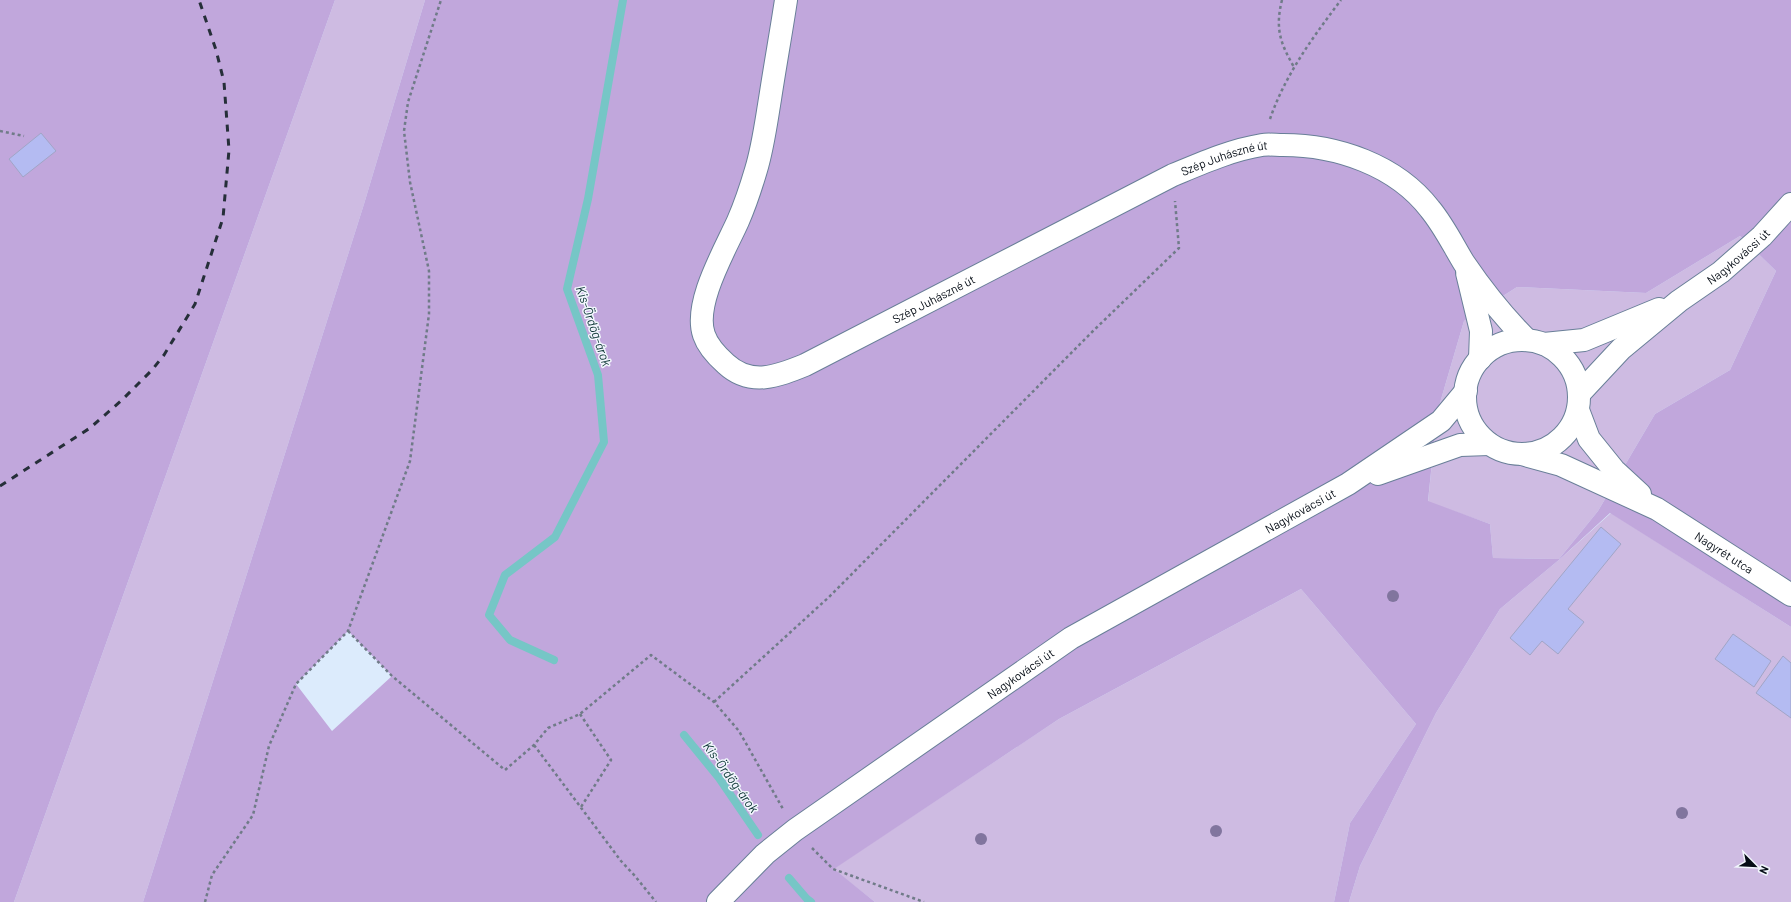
<svg xmlns="http://www.w3.org/2000/svg" width="1791" height="902" font-family="Barlow,sans-serif">
<rect width="100%" height="100%" fill="#dcebfc"/>
<!-- green -->
<path fill="#cebbe2" d="M335 0H425L364 204 143 902H14Z
M1740 236 1776 271 1730 370 1655 414 1598 511 1559 559 1493 558 1490 524 1428 502 1437 413 1464 321 1517 287 1646 293Z
M1611 513 1791 627V902H1349L1360 866 1436 713 1500 609 1560 559Z
M1301 589 1416 724 1350 823 1334 902H875L833 869 1059 719Z"/>
<!-- forest -->
<path fill="#c1a7dc" fill-rule="evenodd" d="M0 0H335L14 902H0Z
M425 0H1791V627L1610 513 1560 559 1500 609 1436 713 1360 866 1349 902H1334L1350 823 1416 724 1301 589 1059 719 834 869 875 902H143L364 204ZM1740 236 1776 271 1730 370 1655 414 1598 511 1559 559 1493 558 1490 524 1428 501 1437 413 1464 321 1517 287 1646 293ZM348 631 392 676 332 731 296 684Z"/>
<g fill="none" stroke-linecap="round" stroke-linejoin="round">
<!-- stream -->
<path stroke="#76c6c6" stroke-width="8" d="M554 660 510 640 489 615 505 575 555 537 604 442 598 375 567 289 588 199 623 0
M684 735 719 778 758 835
M789 878 807 899 811 902"/>
</g>
<!-- building -->
<path fill="#b4bbf2" stroke="#a1a5c6" d="M41 133 56 151 23 177 9 159Z
M1601 527 1621 544 1568 609 1584 622 1558 654 1542 641 1530 655 1510 638Z
M1733 634 1771 661 1754 687 1715 659Z
M1783 656 1791 663V718L1756 693Z"/>
<g fill="none" stroke-linecap="round" stroke-linejoin="round">
<defs>
<g id="secondary">
<path id="s1" d="M786 0C781 33 775 66 770 99 766 123 763 147 756 170 751 187 745 205 738 221 725 250 693 304 704 335 708 347 717 356 726 364 751 387 778 376 805 365L1173 175C1202 163 1231 150 1262 145 1268 144 1276 145 1283 145 1337 145 1396 165 1430 209 1444 226 1453 245 1464 263 1483 291 1503 316 1527 340"/>
<path d="M1467 273 1481 331 1480 359"/>
<circle cx="1522" cy="397" r="57"/>
<path d="M1544 344 1584 340 1659 309"/>
<path id="s2" d="M1579 394 1621 349 1679 301 1721 272 1762 236 1791 204"/>
<path d="M1578 410 1589 439 1614 470 1640 494"/>
<path id="s3" d="M1525 455 1561 465 1657 509 1791 595"/>
<path d="M1378 474 1460 445 1489 444"/>
<path id="s4" d="M718 902 765 854 795 830 1071 638 1348 484 1441 421 1466 391"/>
</g>
</defs>
<!-- secondary casing -->
<use href="#secondary" stroke="#697f98" stroke-width="24"/>
<!-- path -->
<path stroke="#707b88" stroke-width="2.5" stroke-dasharray="3 3" stroke-linecap="butt" d="M1282 0C1275 28 1280 43 1294 67
M1270 119C1285 75 1313 37 1341 0
M0 131 24 136
M348 631 392 676 505 770 534 745 548 728 580 714 651 655 714 702 739 731 783 809
M714 702 829 597 1093 331 1179 248 1175 201
M580 714 611 760 581 807
M534 745 621 861 635 876 656 902
M812 848 833 869 924 902
M205 902 212 875 253 815 269 746 296 684 348 631 410 461 429 314V271L410 182 404 131 408 102 441 0"/>
<!-- secondary -->
<use href="#secondary" stroke="#fff" stroke-width="22"/>
<!-- rail -->
<path stroke="#262f39" stroke-width="3" stroke-dasharray="7 7" stroke-linecap="butt" d="M0 486 90 428 122 400 152 370 164 355 195 304 223 218 229 150 224 82 216 50 199 0"/>
</g>
<!-- trees -->
<g fill="#81759e">
<circle cx="1393" cy="596" r="6"/>
<circle cx="1682" cy="813" r="6"/>
<circle cx="1216" cy="831" r="6"/>
<circle cx="981" cy="839" r="6"/>
</g>
<g text-anchor="middle" dominant-baseline="central" stroke-width="3" stroke-linejoin="round" paint-order="stroke">
<!-- street labels -->
<g font-size="12" fill="#050c15" stroke="#f2f7fd">
<text stroke="none"><textPath href="#s1" startOffset="938">Szép Juhászné út</textPath></text>
<text stroke="none"><textPath href="#s2" startOffset="211">Nagykovácsi út</textPath></text>
<text stroke="none"><textPath href="#s1" startOffset="614">Szép Juhászné út</textPath></text>
<text stroke="none"><textPath href="#s4" startOffset="704">Nagykovácsi út</textPath></text>
<text stroke="none"><textPath href="#s3" startOffset="223">Nagyrét utca</textPath></text>
<text stroke="none"><textPath href="#s4" startOffset="380">Nagykovácsi út</textPath></text>
</g>
<!-- water labels -->
<g font-size="13" font-style="italic" fill="#0d3536" stroke="#f2f7fd">
<text transform="translate(594 326) rotate(71)">Kis-Ördög-árok</text>
<text transform="translate(731 777) rotate(54)">Kis-Ördög-árok</text>
</g>
</g>
<!-- north arrow -->
<g transform="translate(1755 866) rotate(114)" stroke="#f2f7fd" stroke-width="3" paint-order="stroke">
<path d="M0-3L7 15L0 10L-7 15Z" fill="#050c15"/>
<text y="-6" font-size="11" font-weight="bold" text-anchor="middle" fill="#050c15">N</text>
</g>
</svg>
